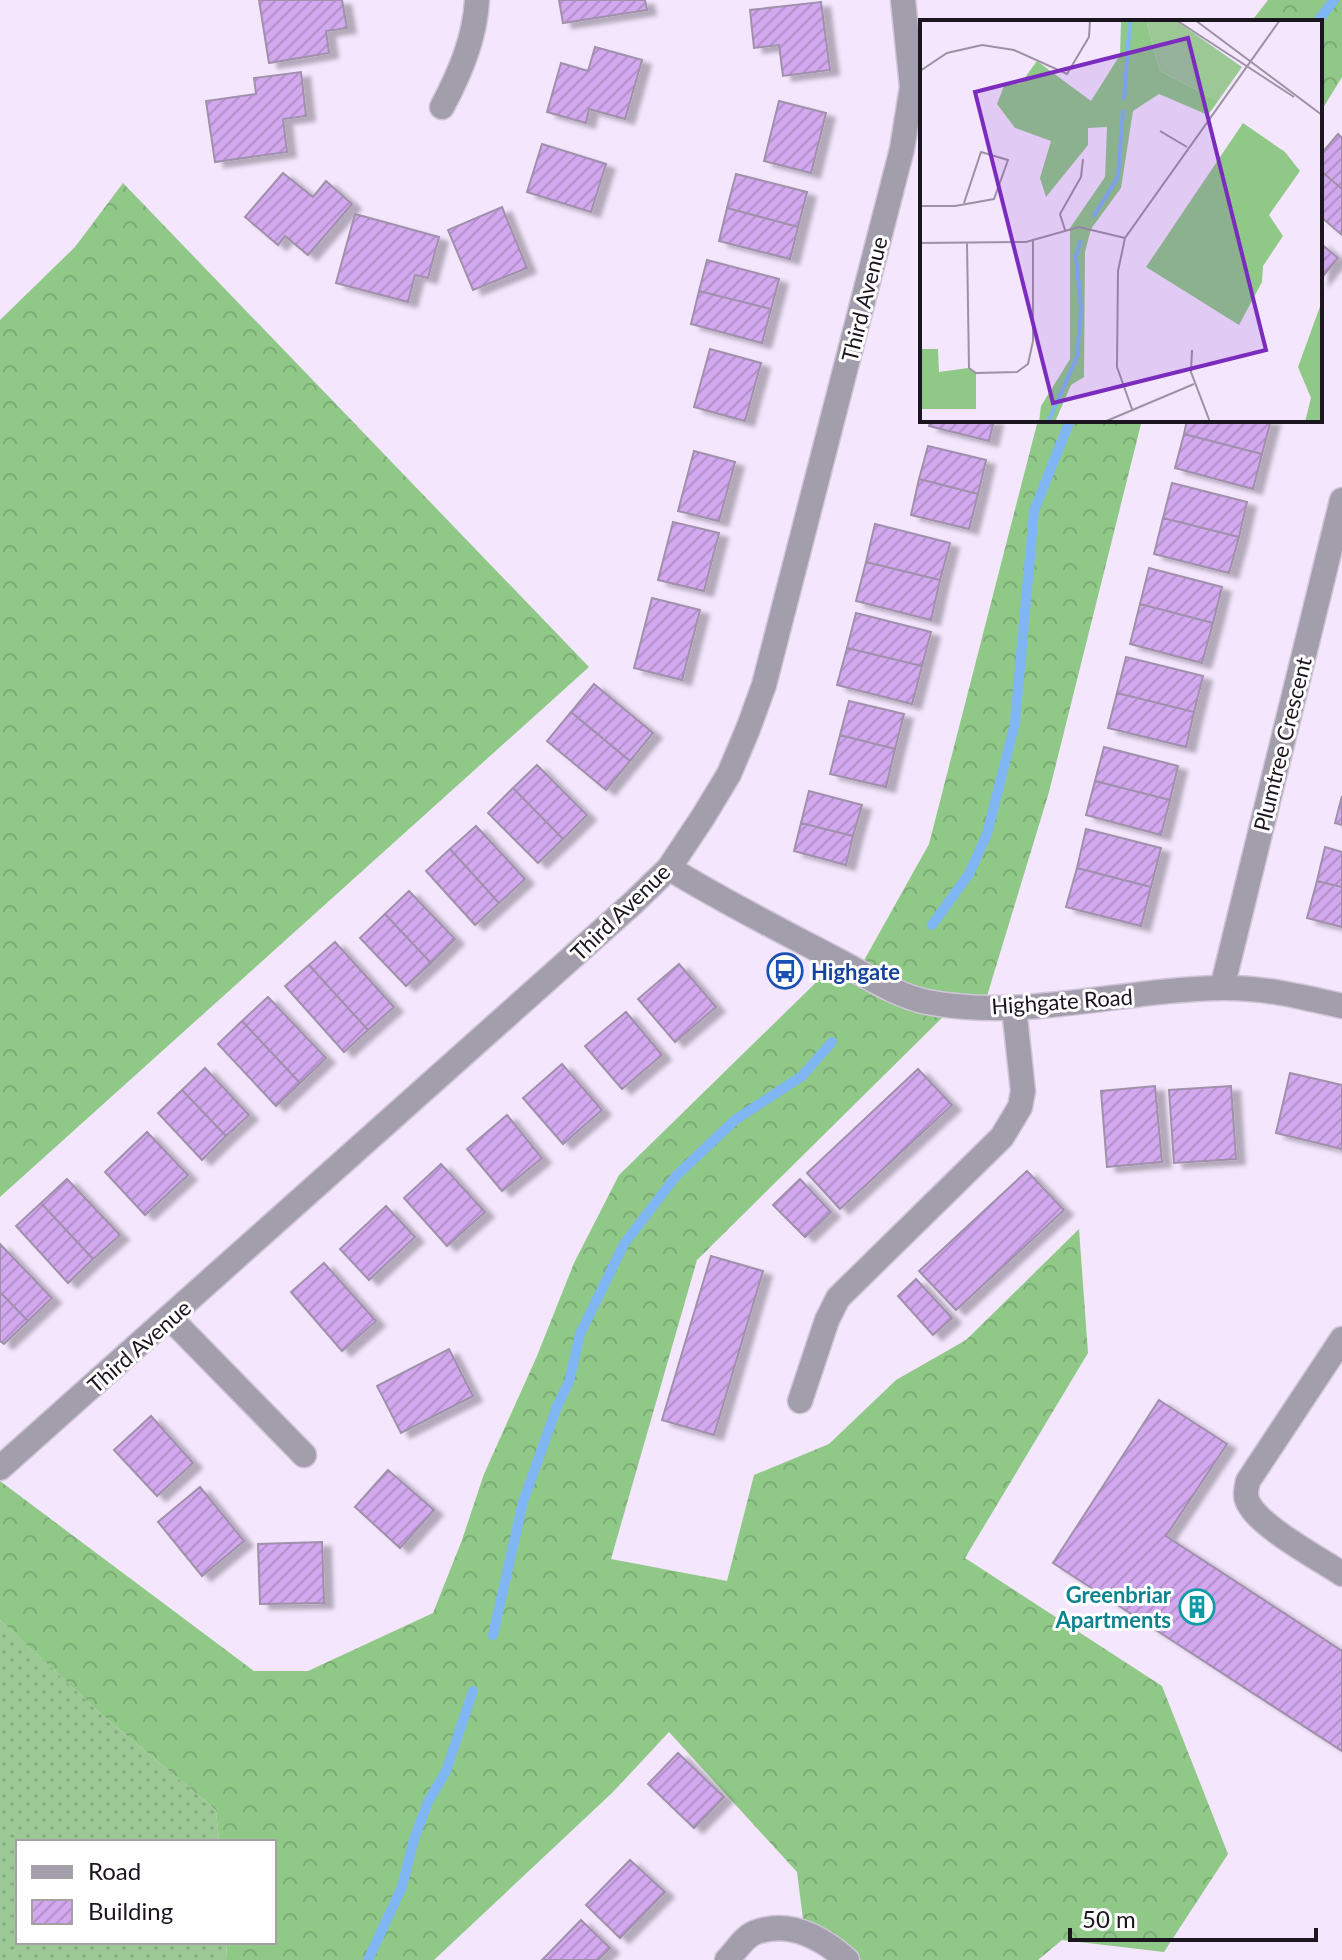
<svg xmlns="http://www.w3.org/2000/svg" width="1342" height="1960" font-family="Lato,sans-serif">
<defs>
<pattern id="grass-dots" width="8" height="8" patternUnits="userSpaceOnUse" patternTransform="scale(2)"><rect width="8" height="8" fill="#9cc896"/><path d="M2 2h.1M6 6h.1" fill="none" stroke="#86ab81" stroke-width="1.8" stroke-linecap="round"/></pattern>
<pattern id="forest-crowns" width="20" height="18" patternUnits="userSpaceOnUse" patternTransform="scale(2)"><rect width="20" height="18" fill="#90c888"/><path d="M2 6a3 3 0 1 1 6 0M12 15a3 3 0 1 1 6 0" fill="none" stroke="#7cab75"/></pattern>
<pattern id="building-hatch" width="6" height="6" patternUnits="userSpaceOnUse" patternTransform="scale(2)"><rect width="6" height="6" fill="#d2a8ee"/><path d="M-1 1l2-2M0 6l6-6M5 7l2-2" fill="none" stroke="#b490cc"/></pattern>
<filter id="shadow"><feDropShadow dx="9" dy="5" stdDeviation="2" flood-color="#0004"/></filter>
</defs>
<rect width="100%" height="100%" fill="#f4e6fd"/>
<!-- grass -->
<path fill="url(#grass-dots)" d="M0 1620 100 1713 216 1810 219 1842H18V1942H226L227 1960H0Z"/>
<!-- forest -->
<path fill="url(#forest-crowns)" d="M1268 0H1342V77L1320 113V22H1251Z
M123 183 589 667 0 1197V320L75 247Z
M1038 420H1142L1049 792 987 996 952 1008 697 1260 611 1559 727 1581 754 1475 829 1444 896 1380 966 1340 1079 1229 1088 1353 965 1558 1162 1686 1228 1854 1164 1952 1062 1940 1038 1960H843L805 1935 797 1872 669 1732 613 1792 434 1960H227L226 1942H274V1842H219L216 1810 100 1713 0 1620V1481L254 1671H308L433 1613 462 1540 484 1474 537 1356 574 1263 619 1175 836 963 857 973 929 844Z"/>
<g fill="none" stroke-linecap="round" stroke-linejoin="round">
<!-- stream -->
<path stroke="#80b6f4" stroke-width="10" d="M1317 22 1334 0
M932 925 969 874 987 834 1015 723 1034 511 1070 420
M493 1635 523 1502 558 1404 569 1382 580 1334 624 1244 676 1176 735 1120 802 1076 832 1042
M368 1960 402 1887 414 1839 428 1802 446 1771 473 1691"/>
</g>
<!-- building -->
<path fill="url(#building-hatch)" stroke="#a090ab" stroke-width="2" filter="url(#shadow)" d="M259 0H342L347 28 326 31 329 53 269 63Z
M559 0H645L647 10 563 23Z
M821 2 830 70 783 76 779 45 754 48 750 10Z
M595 47 642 60 625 119 589 109 586 123 547 112 561 63 588 71Z
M301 72 306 116 283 119 287 152 215 162 206 101 256 94 254 78Z
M779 101 826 113 811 173 764 161Z
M1338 134 1342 138V189L1320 170V155Z
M542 144 606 164 591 212 527 192Z
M1320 170 1342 189V235L1320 216Z
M283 173 313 197 326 181 352 204 308 255 285 236 278 245 245 217Z
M736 174 807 192 798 227 727 208Z
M502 207 527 268 473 290 448 230Z
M727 208 798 227 790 259 719 241Z
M355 214 439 237 428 278 415 275 408 302 336 283Z
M1320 243 1338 258 1320 280Z
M707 260 779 279 771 309 699 291Z
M699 291 771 309 762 343 691 324Z
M710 349 761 363 745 421 694 407Z
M931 420H994L989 441 929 426Z
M1187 420H1271L1262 454 1184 434Z
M1184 434 1262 454 1253 489 1175 468Z
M928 446 986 460 978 494 919 479Z
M694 451 735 462 719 521 678 511Z
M919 479 978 494 969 529 911 515Z
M1172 483 1247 502 1239 537 1163 518Z
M1163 518 1239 537 1229 573 1154 554Z
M673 522 719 533 704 591 658 580Z
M875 524 950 543 940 580 866 562Z
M866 562 940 580 931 620 856 601Z
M1149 568 1222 587 1213 623 1140 604Z
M652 598 700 610 682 680 634 668Z
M1140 604 1213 623 1202 663 1130 644Z
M856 613 931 632 922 666 847 648Z
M847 648 922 666 912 704 837 685Z
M1126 657 1203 676 1194 712 1117 693Z
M594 684 653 733 630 761 571 712Z
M1117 693 1194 712 1186 747 1108 728Z
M849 701 904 714 895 749 840 735Z
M571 712 630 761 606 790 547 741Z
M840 735 895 749 886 787 830 774Z
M1104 747 1178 766 1170 800 1095 781Z
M537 765 587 815 563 839 513 788Z
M1095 781 1170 800 1161 835 1086 815Z
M513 788 563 839 538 863 488 813Z
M809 791 862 805 853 836 801 823Z
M1342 796V825L1335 823Z
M801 823 853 836 846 865 794 851Z
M476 826 525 879 499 903 450 849Z
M1086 829 1161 848 1151 887 1077 868Z
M1325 847 1342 852V887L1317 881Z
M450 849 499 903 475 925 426 871Z
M1077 868 1151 887 1141 926 1066 907Z
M1317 881 1342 887V927L1307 918Z
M409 891 455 939 431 963 385 914Z
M385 914 431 963 406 986 360 938Z
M335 942 394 1007 368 1030 309 965Z
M679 964 716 1007 675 1042 638 999Z
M309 965 368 1030 344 1052 285 986Z
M268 997 326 1058 300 1083 242 1021Z
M626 1012 662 1055 622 1089 585 1046Z
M242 1021 300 1083 276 1106 218 1044Z
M562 1064 602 1110 563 1144 523 1098Z
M205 1068 249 1115 226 1136 182 1090Z
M918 1069 952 1105 840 1209 807 1173Z
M1290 1073 1342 1085V1149L1276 1133Z
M1155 1086 1162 1162 1107 1167 1101 1091Z
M1231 1086 1236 1159 1174 1163 1169 1090Z
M182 1090 226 1136 202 1160 158 1113Z
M507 1115 542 1158 502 1191 467 1149Z
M147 1132 188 1175 145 1215 105 1172Z
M441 1164 485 1212 447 1246 404 1198Z
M1027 1171 1064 1210 956 1310 919 1271Z
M67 1179 120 1235 93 1259 41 1203Z
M800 1179 831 1212 805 1237 773 1205Z
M41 1203 93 1259 68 1283 16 1226Z
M386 1206 415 1237 369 1280 340 1249Z
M0 1244 52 1298 28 1321 0 1292Z
M711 1256 763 1271 714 1435 662 1420Z
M324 1263 376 1321 342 1351 291 1292Z
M916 1279 952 1318 933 1335 898 1296Z
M0 1292 28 1321 4 1344 0 1341Z
M449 1349 473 1396 401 1433 377 1386Z
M1159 1400 1227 1444 1166 1536 1342 1651V1751L1053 1563Z
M151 1416 193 1463 157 1496 114 1450Z
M388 1470 434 1510 400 1548 355 1507Z
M200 1487 244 1541 202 1576 158 1522Z
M322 1542 324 1603 260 1604 258 1544Z
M678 1753 724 1797 694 1828 648 1784Z
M630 1860 665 1892 620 1938 586 1905Z
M581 1920 610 1948 598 1960H542Z"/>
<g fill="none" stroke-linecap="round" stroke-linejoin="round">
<defs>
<path id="minor" d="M442 107C460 73 475 38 477 0
M669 868C724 902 782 931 839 961 866 975 896 996 927 1002 1025 1021 1124 989 1222 988 1263 987 1303 997 1342 1006
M1222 988 1342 500
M170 1318 304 1455
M1342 1339 1248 1481C1246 1491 1244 1497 1250 1506 1264 1529 1318 1558 1342 1574
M800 1401 827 1320 838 1298 1002 1137 1020 1107 1023 1091 1014 1008
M0 1468 633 903 669 868 703 817 729 774 748 729 764 685 902 149 912 87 903 0
M727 1960C735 1952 744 1937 754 1933 789 1919 822 1938 847 1960"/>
</defs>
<!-- minor casing -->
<use href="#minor" stroke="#d1c5d9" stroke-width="27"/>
<!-- minor -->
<use href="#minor" stroke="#a39eab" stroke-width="24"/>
</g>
<!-- icons -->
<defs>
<symbol id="bus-ring" viewBox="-11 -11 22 22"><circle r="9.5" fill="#fff" stroke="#1a4fb4" stroke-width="1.5"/><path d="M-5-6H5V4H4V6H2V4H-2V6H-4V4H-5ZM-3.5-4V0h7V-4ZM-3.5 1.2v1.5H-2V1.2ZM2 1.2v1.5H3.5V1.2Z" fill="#1a4fb4"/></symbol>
<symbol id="building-ring" viewBox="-11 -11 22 22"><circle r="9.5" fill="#fff" stroke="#0f9aa8" stroke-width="1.5"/><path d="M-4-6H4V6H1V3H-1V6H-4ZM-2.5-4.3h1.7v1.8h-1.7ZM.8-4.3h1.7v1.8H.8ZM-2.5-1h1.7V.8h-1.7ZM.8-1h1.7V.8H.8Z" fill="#0f9aa8"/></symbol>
</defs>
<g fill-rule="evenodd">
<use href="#bus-ring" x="765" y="951" width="40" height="40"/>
<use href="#building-ring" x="1177" y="1587" width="40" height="40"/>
</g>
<g text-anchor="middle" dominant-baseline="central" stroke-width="6" stroke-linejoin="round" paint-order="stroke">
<!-- street labels -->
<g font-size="22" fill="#1b151f" stroke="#fff">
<text transform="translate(864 299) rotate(-76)">Third Avenue</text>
<text transform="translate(1282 744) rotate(-76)">Plumtree Crescent</text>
<text transform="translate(620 912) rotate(-44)">Third Avenue</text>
<text transform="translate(1062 1001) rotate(-4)">Highgate Road</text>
<text transform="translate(139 1346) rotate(-41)">Third Avenue</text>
</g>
<!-- transit labels -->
<g font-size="22" font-weight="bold" fill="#164399" stroke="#fff" text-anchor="start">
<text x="811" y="971">Highgate</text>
</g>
<!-- culture labels -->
<g font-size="22" font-weight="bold" fill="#0d838f" stroke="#fff" text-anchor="end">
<text x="1171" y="1594">Greenbriar<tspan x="1171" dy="25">Apartments</tspan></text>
</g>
</g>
<!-- overview -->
<g transform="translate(920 20)">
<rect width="402" height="402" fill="#f4e6fd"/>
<path d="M226 0H255L322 47 298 81 240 51Z" fill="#9cc896"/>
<path d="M201 0H226L240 51 298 81 288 95 239 74 213 91 201 168 171 209 165 232 164 357 151 365 135 402H119L121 386 150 339V208L185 157 187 107 168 108V125L126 177 120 158 131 121 95 108 77 84 84 66 101 63 117 41 171 81 200 35ZM323 103 365 132 380 151 349 195 363 216 343 246 342 262 319 305 226 247ZM402 281V402H385L391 378 378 347ZM0 329H18L19 352 48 348 56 353V389H0Z" fill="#90c888"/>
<path fill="none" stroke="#80b6f4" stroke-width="4" d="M204 80 210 0M173 197 198 157 203 90M128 402 157 337 161 289 156 236 161 220"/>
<path fill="none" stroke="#9d92a4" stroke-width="2" d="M256 0 374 77M275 0 402 95M0 51 27 33 62 25 94 30 147 54 169 17 170 0M240 111 267 127M0 186H35L74 179 88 140 61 132 44 183M145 210 140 194 161 157 163 139M0 223 106 222 159 207 205 218M47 223 49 348 56 353 97 352 108 344 113 321V221M272 330 271 352 290 402M212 389 197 347 198 251 205 218 360 0M184 402 274 364"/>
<path fill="#7b2cbf" fill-opacity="0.15" stroke="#7b2cbf" stroke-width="4" d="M268 18 346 330 133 383 55 72Z"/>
<rect width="402" height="402" fill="none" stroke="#1b151f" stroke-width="4"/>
</g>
<!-- legend -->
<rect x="16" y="1840" width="260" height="104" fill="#ffffff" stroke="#a4a1a5" stroke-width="2"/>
<rect x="32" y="1866" width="40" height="12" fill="#a39eab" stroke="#a4a1a5" stroke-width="2"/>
<text x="88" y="1880" font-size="24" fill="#1b151f">Road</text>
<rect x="32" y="1900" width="40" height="24" fill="url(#building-hatch)" stroke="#a4a1a5" stroke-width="2"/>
<text x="88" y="1920" font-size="24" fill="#1b151f">Building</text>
<!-- scale -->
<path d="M1070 1928v12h246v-12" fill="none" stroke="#1b151f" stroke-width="4"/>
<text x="1082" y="1928" font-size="24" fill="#1b151f" stroke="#ffffff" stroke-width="6" paint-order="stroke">50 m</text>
</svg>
